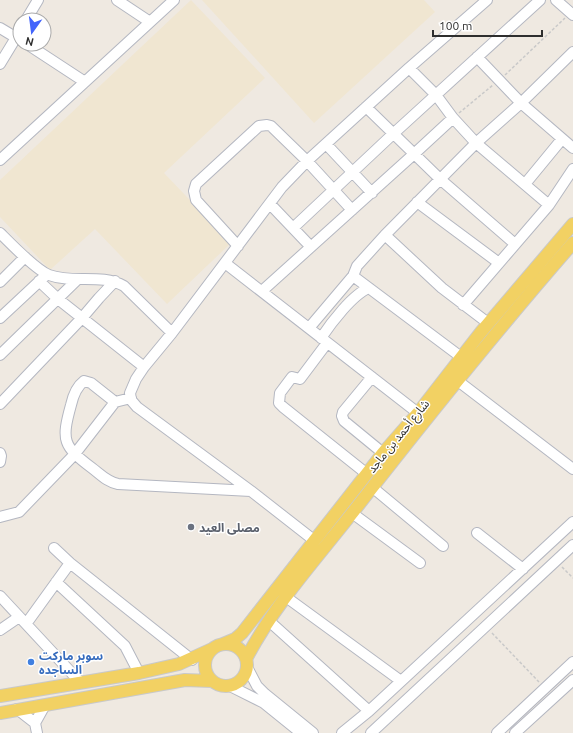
<svg xmlns="http://www.w3.org/2000/svg" width="573" height="733" font-family="Ubuntu,'Noto Sans Arabic',sans-serif">
<rect width="100%" height="100%" fill="#efe9e1"/>
<!-- education -->
<path fill="#f0e6d1" d="M191 0 265 78 164 173 231 243 167 304 95 229 50 270 0 217V180Z
M202 0H424L435 12 314 123Z"/>
<g fill="none" stroke-linecap="round" stroke-linejoin="round">
<defs>
<path id="minor" d="M117 0 150 22
M556 0 573 15
M26 20 38 0
M0 28 20 40
M27 44 85 82
M477 57 521 103 573 148
M0 64 20 31
M409 68 436 95 453 118 476 143 549 205
M366 107 440 179 515 244
M326 144 372 193
M0 160 174 0
M525 184 562 139
M417 202 499 263
M270 204 311 247
M293 228 393 134 540 0
M0 233C11 244 36 270 49 275 73 284 101 273 124 286L172 333
M385 235 442 288 488 323
M238 246 196 200 194 191 196 184 259 126 267 125 271 126 307 161 352 210
M225 263 418 413
M353 276 461 357
M39 281 58 299 144 367
M0 282 25 257
M262 291 414 154 453 118
M463 305 549 205 573 169
M0 318 44 277
M309 328 353 276 357 266 385 235 476 143 521 103 573 52
M321 338C331 323 353 294 369 288
M327 343 300 379 292 377 280 393 279 403 283 407 367 474
M0 355 78 279
M372 377 343 412 342 416 344 421 383 453
M458 381 573 469
M115 402 91 383 84 381C76 387 73 396 71 405 61 441 63 446 92 468 100 474 107 482 118 484L251 491
M0 404 82 318 99 298 115 281
M0 453 1 456 0 462
M372 487 443 546
M352 513 420 563
M0 517 19 512 74 455 115 402 131 398
M477 533 523 569
M315 541 251 491 137 407 131 400 130 393 136 379 144 367 172 333 282 187 307 161 409 68 487 0
M54 548 70 563 192 660
M56 582 125 646 139 673
M0 596 80 682
M286 597 401 681
M269 621 369 711
M26 624 70 563
M0 630 19 617
M247 667 257 686 265 694 313 733
M230 686 264 703 301 733
M17 709 35 723
M37 733 35 723 45 705
M342 733 369 711 573 522
M371 733 573 545
M497 733 573 662
M515 733 573 680"/>
<path id="major" d="M205 665a21 21 0 1 1 42 0a21 21 0 1 1-42 0Z
M223 644 235 639 242 633 383 453 418 413 481 332 573 224
M246 659C274 605 316 559 353 512 424 421 497 330 573 243
M0 696 139 673 179 664 212 649
M0 713 185 680 212 681"/>
</defs>
<!-- minor casing -->
<use href="#minor" stroke="#b4b7c1" stroke-width="12"/>
<!-- major casing -->
<use href="#major" stroke="#c9c9c9" stroke-width="14"/>
<!-- path -->
<path stroke="#c9c9c9" stroke-width="1.5" stroke-dasharray="3 2" stroke-linecap="butt" d="M505 75 565 18
M459 113 493 85
M562 567 573 578
M492 633 539 682"/>
<!-- minor -->
<use href="#minor" stroke="#fff" stroke-width="10"/>
<!-- major -->
<use href="#major" stroke="#f2d163" stroke-width="12"/>
</g>
<!-- markers -->
<circle fill="#6b7280" stroke="#fff" stroke-width="1.5" cx="191" cy="527" r="4"/>
<circle fill="#3f7fe0" stroke="#fff" stroke-width="1.5" cx="31" cy="662" r="4"/>
<g text-anchor="middle" dominant-baseline="central" stroke-width="3" stroke-linejoin="round" paint-order="stroke">
<!-- street labels -->
<g font-size="12" fill="#2e2e2e" stroke="#fff">
<text transform="translate(398 436) rotate(-51)">شارع أحمد بن ماجد</text>
</g>
<!-- worship labels -->
<g font-size="12" font-weight="bold" fill="#5b616d" stroke="#fff" text-anchor="start">
<text x="199" y="527">مصلى العيد</text>
</g>
<!-- shop labels -->
<g font-size="12" font-weight="bold" fill="#366cbe" stroke="#fff" text-anchor="start">
<text x="39" y="655">سوبر ماركت<tspan x="39" dy="14">الساجده</tspan></text>
</g>
</g>
<!-- north arrow -->
<g transform="translate(32 32) rotate(194)"><circle r="19" fill="#ffffff" stroke="#ababab"/>
<path d="M0-3L7 15L0 10L-7 15Z" fill="#4264fb"/>
<text y="-6" font-size="11" font-weight="bold" text-anchor="middle" fill="#2e2e2e">N</text>
</g>
<!-- scale -->
<path d="M433 30v6h109v-6" fill="none" stroke="#2e2e2e" stroke-width="2"/>
<text x="439" y="30" font-size="12" fill="#2e2e2e" stroke="#ffffff" stroke-width="3" paint-order="stroke">100 m</text>
</svg>
